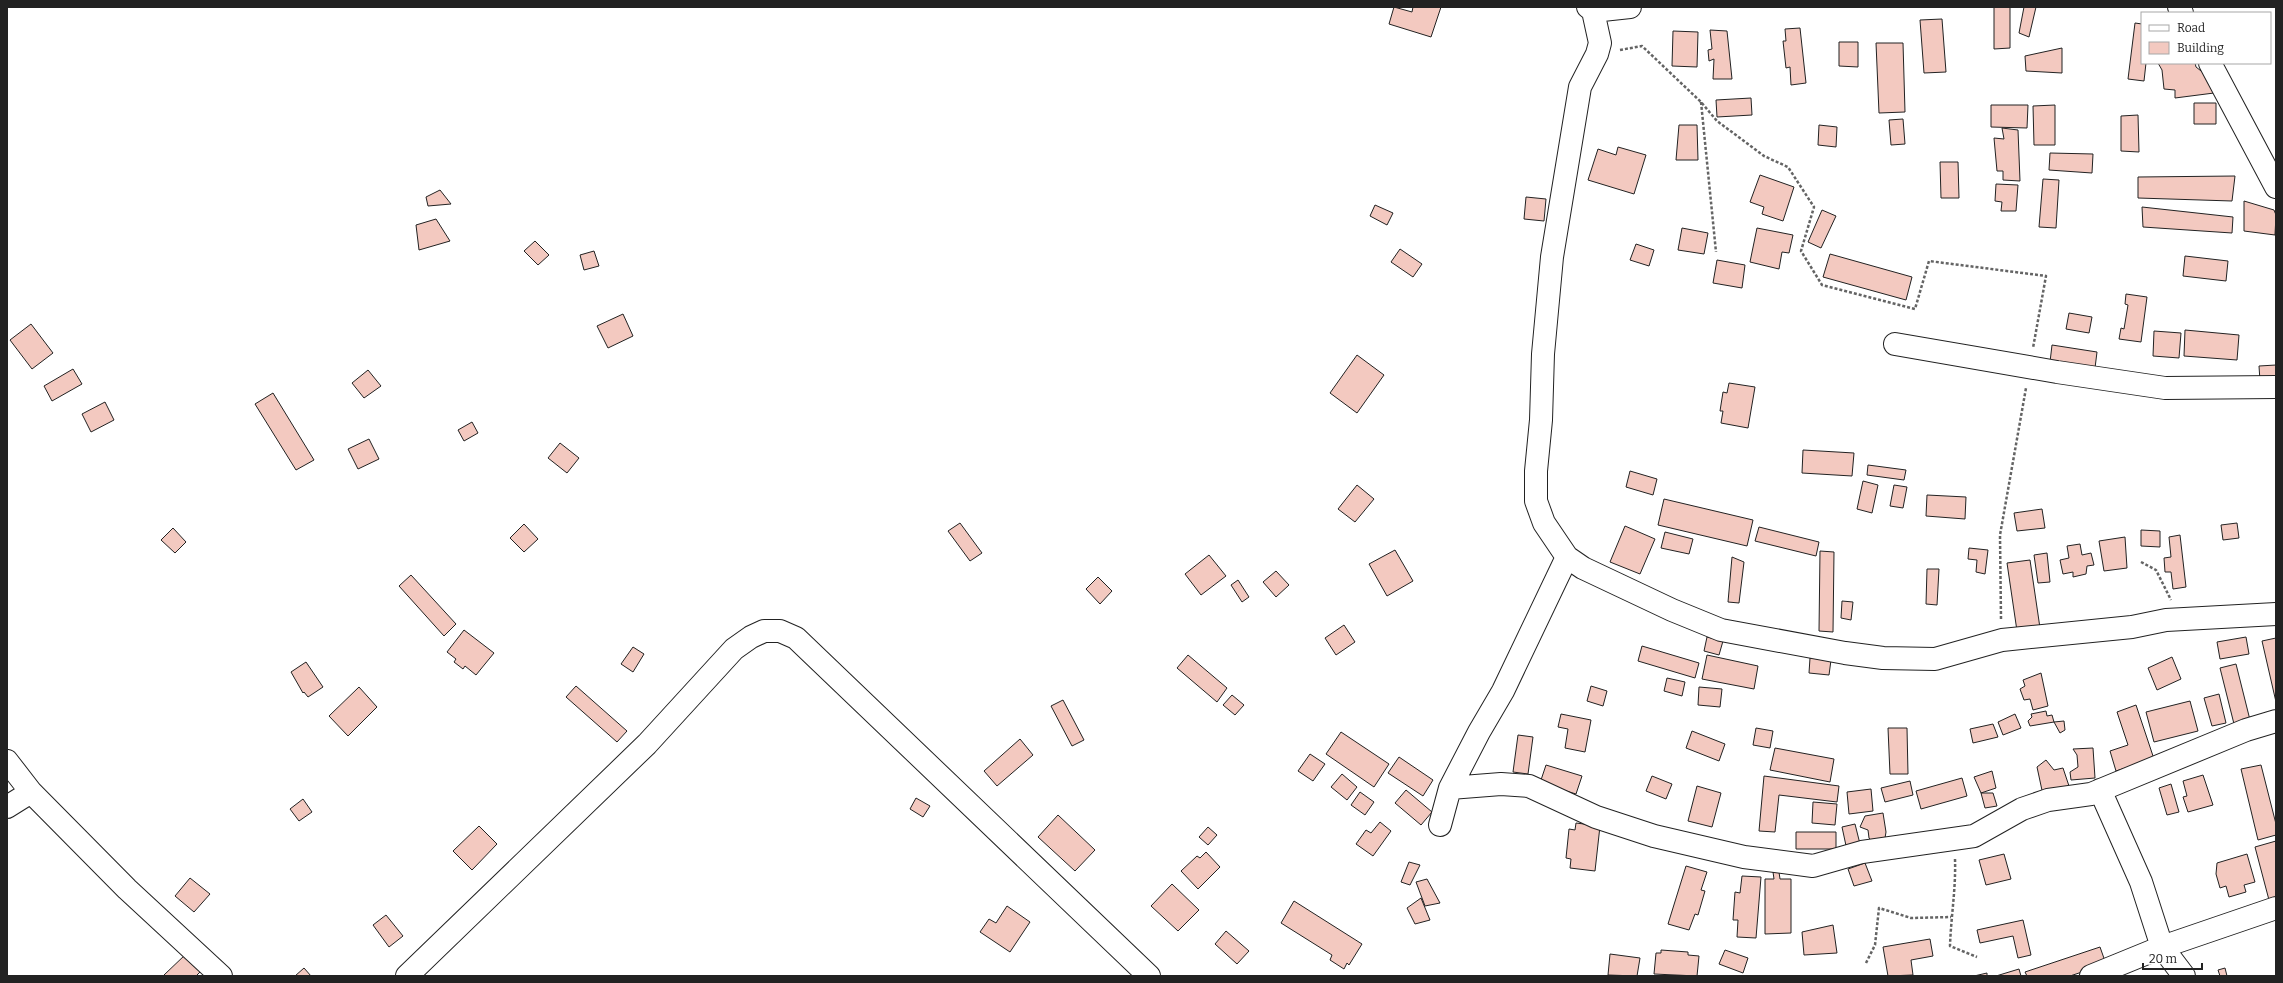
<svg xmlns="http://www.w3.org/2000/svg" width="2283" height="983" font-family="Bitter,serif">
<rect width="100%" height="100%" fill="#fff"/>
<!-- building -->
<path fill="#f3c9c0" stroke="#222" d="M1394 7 1412 12 1413 7H1441L1431 37 1389 24Z
M1994 7H2010V48L1994 49Z
M2024 7H2036L2029 37 2019 33Z
M1942 19 1946 72 1924 73 1920 20Z
M2135 23 2142 24V63H2146L2144 81 2128 79Z
M1800 28 1806 83 1791 85 1790 67 1786 68 1783 41H1786L1785 29Z
M1710 30 1727 31 1732 79H1713L1714 59 1709 61 1708 50 1712 49Z
M1673 31 1698 32 1697 67 1672 66Z
M1839 42H1858V67L1839 66Z
M1876 43H1903L1905 112 1879 113Z
M2062 48V73L2026 71 2025 56Z
M2158 63H2195L2196 67 2210 78 2214 93 2175 98V90L2164 89 2162 70Z
M1751 98 1752 115 1717 117 1716 100Z
M2194 103H2216V124H2194Z
M1991 105H2028L2027 128 1991 127Z
M2055 105V145H2034L2033 106Z
M2138 115 2139 152 2121 151V116Z
M1903 119 1905 144 1891 145 1889 120Z
M1679 125H1697L1698 160H1676Z
M1819 125 1837 127 1836 147 1818 145Z
M2002 128 2018 130 2020 181 2003 180V171H1997L1994 138 2004 139Z
M1618 147 1646 155 1634 194 1588 180 1598 149 1616 155Z
M2050 153 2093 154 2092 173 2049 170Z
M1940 162H1958L1959 198H1941Z
M1760 175 1794 187 1783 221 1762 214 1764 207 1750 202Z
M2235 176 2232 201 2138 198V177Z
M2043 179 2059 180 2056 228 2039 227Z
M1996 184 2018 185 2016 211H2001L2002 202 1995 201Z
M440 190 451 204 428 206 426 197Z
M1526 197 1546 199 1544 221 1524 219Z
M2244 201 2274 210 2276 215 2275 235 2244 231Z
M1375 205 1393 213 1387 225 1370 216Z
M2142 207 2233 217 2232 233 2143 227Z
M1822 210 1836 216 1821 248 1808 242Z
M436 219 450 241 419 250 416 225Z
M1682 228 1708 233 1704 254 1678 250Z
M1757 228 1793 235 1789 253 1782 252 1779 269 1750 262Z
M535 241 549 255 538 265 524 251Z
M1636 244 1654 250 1649 266 1630 260Z
M1400 249 1422 264 1413 277 1391 262Z
M594 251 599 266 584 270 580 255Z
M1830 254 1912 277 1906 300 1823 277Z
M2185 256 2228 261 2226 281 2183 276Z
M1717 260 1745 265 1742 288 1713 283Z
M2126 294 2147 297 2141 342 2119 339 2121 328 2124 329 2128 305 2125 304Z
M2069 313 2092 317 2089 333 2066 329Z
M623 314 633 336 608 348 597 326Z
M31 324 53 353 32 369 10 340Z
M2185 330 2239 335 2237 360 2184 356Z
M2154 331 2181 333 2179 358 2153 356Z
M2052 345 2097 352 2095 368 2050 362Z
M1357 355 1384 375 1357 413 1330 393Z
M2276 365V380L2260 381 2259 366Z
M73 369 82 384 52 401 44 386Z
M368 370 381 386 364 398 352 383Z
M1729 383 1755 387 1748 428 1721 423 1723 411H1720L1723 392 1727 393Z
M273 393 314 460 296 470 255 404Z
M105 402 114 420 91 432 82 414Z
M472 422 478 433 464 441 458 430Z
M369 439 379 459 358 469 348 449Z
M560 443 579 458 567 473 548 458Z
M1803 450 1854 453 1852 476 1802 473Z
M1868 465 1906 470 1904 480 1867 475Z
M1630 471 1657 479 1653 495 1626 487Z
M1863 481 1878 485 1872 513 1857 509Z
M1357 485 1374 499 1355 522 1338 509Z
M1894 485 1907 487 1903 508 1890 506Z
M1927 495 1966 497 1965 519 1926 516Z
M1664 499 1753 520 1747 546 1658 525Z
M2042 509 2045 528 2017 531 2014 513Z
M960 523 982 553 970 561 948 531Z
M2237 523 2239 538 2223 540 2221 525Z
M524 524 538 539 524 552 510 538Z
M1625 526 1655 539 1640 574 1610 562Z
M1759 527 1819 542 1816 556 1755 541Z
M173 528 186 542 175 553 161 540Z
M2141 530 2160 531V547L2141 546Z
M1665 532 1693 539 1689 554 1661 548Z
M2180 535 2186 587 2173 589 2171 572H2165L2164 558 2171 557 2169 537Z
M2125 537 2127 568 2104 571 2099 541Z
M2080 544 2082 555 2091 553 2094 565 2087 566 2086 574 2073 577V572L2063 574 2060 560 2069 558 2067 546Z
M1969 548 1988 550 1985 574 1976 572 1977 560 1968 559Z
M1395 550 1413 581 1387 596 1369 564Z
M1820 551 1834 552 1833 632 1819 631Z
M2047 553 2050 582 2038 583 2034 555Z
M1209 555 1226 576 1201 595 1185 574Z
M1732 557 1744 562 1739 603 1728 602Z
M2030 560 2040 628 2017 631 2007 563Z
M1927 569H1939L1937 605 1926 604Z
M1276 571 1289 585 1276 597 1263 582Z
M411 575 456 624 444 636 399 586Z
M1098 577 1112 591 1100 604 1086 589Z
M1238 580 1249 597 1242 602 1231 585Z
M1842 601 1853 602 1851 620 1841 618Z
M1344 625 1355 642 1336 655 1325 638Z
M464 630 494 653 476 675 465 666 463 669 454 662 456 659 447 652Z
M1707 637 1723 641 1719 655 1704 651Z
M2246 637 2249 654 2220 659 2217 642Z
M2276 638V702L2262 641Z
M1642 646 1699 663 1695 678 1638 661Z
M633 647 644 654 633 672 621 664Z
M1188 655 1227 688 1217 702 1177 668Z
M1707 655 1758 666 1754 689 1702 679Z
M2172 657 2181 679 2157 690 2148 668Z
M1810 658 1831 660 1829 675 1809 673Z
M306 662 323 687 308 697 304 692 303 693 291 672Z
M2236 664 2250 720 2234 724 2220 668Z
M2041 673 2048 706 2033 710 2030 699 2024 700 2020 689 2025 686 2023 680Z
M1667 678 1685 682 1682 696 1664 691Z
M576 686 627 731 617 742 566 697Z
M1591 686 1607 691 1603 706 1587 701Z
M359 687 377 707 348 736 329 716Z
M1699 687 1722 689 1720 707 1698 705Z
M2219 694 2226 723 2212 726 2204 698Z
M1232 695 1244 705 1235 715 1223 705Z
M1063 700 1084 740 1072 746 1051 706Z
M2190 701 2198 731 2154 742 2146 712Z
M2136 705 2154 759 2116 771 2110 751 2128 745 2117 712Z
M2046 711 2047 716 2052 715 2054 722 2030 726 2028 721 2032 717 2031 714Z
M1561 714 1591 720 1585 752 1565 748 1568 729 1558 727Z
M2015 714 2021 728 2003 735 1998 722Z
M2064 721 2065 730 2060 733 2054 722Z
M1993 724 1998 737 1973 743 1970 729Z
M1756 728 1773 731 1770 748 1753 745Z
M1888 728H1907L1908 774H1890Z
M1692 731 1725 744 1719 761 1686 748Z
M1341 732 1389 764 1374 787 1326 754Z
M1518 735 1533 737 1528 774 1513 772Z
M1020 739 1033 755 997 786 984 771Z
M1775 748 1834 759 1830 782 1770 770Z
M2093 748 2095 778 2071 780 2070 772 2078 767 2077 755 2073 749Z
M1310 754 1325 764 1313 781 1298 771Z
M1399 757 1433 780 1423 796 1388 773Z
M2046 760 2054 770 2063 768 2070 789 2043 795 2037 767Z
M1546 765 1582 776 1576 794 1540 783Z
M2261 765 2276 824V835L2258 840 2241 769Z
M1992 771 1996 788 1981 793 1974 777Z
M1342 774 1357 787 1347 800 1331 787Z
M2203 775 2213 805 2188 812 2183 797 2187 796 2183 781Z
M1652 776 1672 784 1666 799 1646 791Z
M1764 776 1839 786 1837 802 1779 795 1775 832 1759 831Z
M1962 778 1967 796 1921 809 1916 791Z
M1910 781 1913 795 1885 802 1881 788Z
M2171 784 2179 812 2167 815 2159 788Z
M1697 786 1721 793 1712 827 1688 821Z
M1871 789 1873 811 1849 814 1847 792Z
M1406 790 1432 812 1421 825 1395 803Z
M1360 792 1374 802 1365 815 1351 805Z
M1981 793H1993L1997 806 1985 808Z
M916 798 930 806 923 817 910 809Z
M303 799 312 812 299 821 290 809Z
M1813 802 1837 804 1835 825 1812 823Z
M1883 813 1886 832 1884 844 1876 846 1869 838 1868 830 1860 827 1865 816Z
M1058 815 1095 850 1075 871 1038 837Z
M1380 822 1391 831 1373 856 1356 844 1366 830 1371 833Z
M1576 823 1600 826 1595 871 1570 868 1571 859 1566 858 1569 829 1575 830Z
M1855 824 1862 852 1848 855 1842 827Z
M479 826 497 844 472 870 453 851Z
M1208 827 1217 835 1208 845 1199 837Z
M1796 832H1836V849H1796Z
M2276 841V898L2269 900 2255 847Z
M1206 852 1220 867 1198 889 1181 871 1197 856 1200 858Z
M2004 854 2011 879 1986 885 1979 860Z
M2247 854 2255 882 2244 885 2246 892 2229 897 2226 886 2220 888 2216 874 2217 863Z
M1409 862 1420 865 1410 885 1401 882Z
M1865 863 1872 881 1854 886 1848 869Z
M1686 866 1707 872 1701 890 1705 891 1698 915 1695 914 1689 930 1668 924Z
M1773 872H1779L1780 879H1791V933L1765 934V879H1774Z
M1742 876 1761 877 1756 938 1737 937 1738 920H1733L1735 892 1740 893Z
M190 878 210 894 194 912 175 896Z
M1427 879 1440 903 1425 906 1416 882Z
M1172 884 1199 910 1178 931 1151 906Z
M1421 898 1430 920 1415 924 1407 908Z
M1294 901 1362 944 1349 965 1347 963 1344 969 1330 960 1332 955 1281 923Z
M1007 906 1030 922 1010 952 980 932 989 919 996 923Z
M386 915 403 936 389 947 373 925Z
M2023 920 2031 955 2018 958 2013 936 1980 943 1977 930Z
M1833 925 1837 953 1804 955 1802 932Z
M1226 931 1249 951 1237 964 1215 944Z
M1930 939 1933 956 1911 960 1913 975 1888 976 1883 947Z
M2100 947 2106 964 2070 976H2027L2025 972Z
M1661 950 1688 952V955L1699 956 1697 976 1654 974 1656 953H1661Z
M1725 950 1748 958 1743 973 1719 964Z
M186 954 201 971 196 976H165L164 975Z
M1610 954 1640 958 1637 976 1608 975Z
M304 968 311 976H295Z
M2225 968 2227 976H2220L2218 970Z
M2019 969 2021 976H1996Z
M1987 973V976H1974Z"/>
<g fill="none" stroke-linecap="round" stroke-linejoin="round">
<defs>
<path id="minor" d="M1588 7 1593 11 1600 43 1597 54 1580 87 1552 257 1543 354 1541 420 1536 471V501L1544 523 1567 557 1583 568 1672 610 1721 630 1845 653 1883 658 1935 659 2002 640 2132 627 2166 620 2276 614
M2179 7 2182 13
M1593 11 1630 7
M2210 63 2276 187
M1895 344 2057 372 2165 388 2276 387
M7 761 31 792
M1450 788 1501 784 1529 786 1596 817 1654 836 1744 857 1813 866 1862 852 1974 836 2022 809 2048 800 2091 794 2246 730 2276 721
M2100 790 2141 882 2162 947 2184 976
M7 807 31 792 127 889 221 976
M1440 825 1450 788 1479 732 1503 691 1567 557
M407 976 647 744 734 649 751 637 764 631H780L796 638 1149 976
M2091 976 2162 947 2276 908"/>
</defs>
<!-- minor casing -->
<use href="#minor" stroke="#222" stroke-width="24"/>
<!-- path -->
<path stroke="#646464" stroke-width="2.5" stroke-dasharray="3 2" stroke-linecap="butt" d="M1620 50 1642 46 1701 102 1717 121 1764 156 1788 167 1814 207 1801 251 1822 285 1915 309 1929 261 2046 276 2033 348
M1701 102 1716 252
M2141 562 2156 570 2171 600
M2001 619 2000 535 2026 388
M1955 859C1956 889 1951 916 1950 946L1977 957
M1866 963 1875 945 1879 908 1911 918 1951 917"/>
<!-- minor -->
<use href="#minor" stroke="#fff" stroke-width="22"/>
</g>
<!-- border -->
<rect width="2283" height="983" fill="none" stroke="#222222" stroke-width="16"/>
<!-- legend -->
<rect x="2141" y="12" width="130" height="52" fill="#ffffff" stroke="#a7a7a7"/>
<rect x="2149" y="25" width="20" height="6" fill="#ffffff" stroke="#a7a7a7"/>
<text x="2177" y="32" font-size="12" fill="#222222">Road</text>
<rect x="2149" y="42" width="20" height="12" fill="#f3c9c0" stroke="#a7a7a7"/>
<text x="2177" y="52" font-size="12" fill="#222222">Building</text>
<!-- scale -->
<path d="M2143 963v6h59v-6" fill="none" stroke="#222222" stroke-width="2"/>
<text x="2149" y="963" font-size="12" fill="#222222" stroke="#ffffff" stroke-width="3" paint-order="stroke">20 m</text>
</svg>
